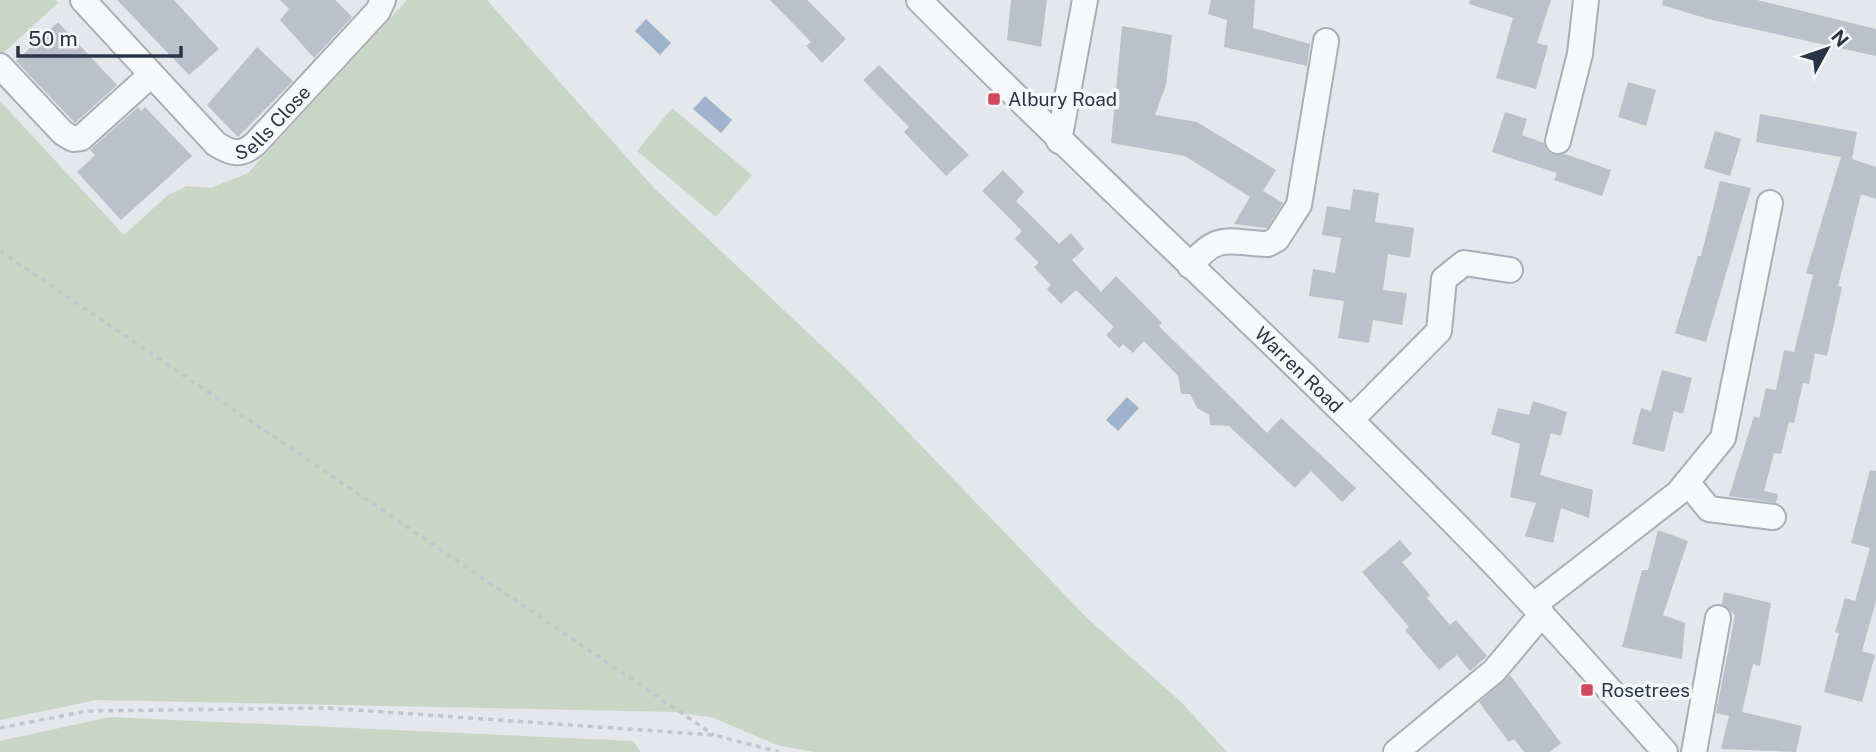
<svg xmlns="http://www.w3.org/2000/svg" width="1876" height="752" font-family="'Public Sans',sans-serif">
<rect width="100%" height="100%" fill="#e4e7ec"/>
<!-- green -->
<path fill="#c9d6c5" d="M0 0H56L58 3 0 56Z
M407 0H487L654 188 857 379 1087 618 1182 703 1227 752H814L777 745 714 718 674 712 97 700 0 720V101L124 235 168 195 187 186 211 188 248 173Z
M672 108 752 175 716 217 637 151Z
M110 717 633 741 641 752H0V741Z"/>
<!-- water -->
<path fill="#9fb4cc" d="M646 19 671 43 660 55 635 31Z
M705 96 732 120 721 133 693 109Z
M1127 397 1139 408 1118 431 1106 420Z"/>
<!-- building -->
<path fill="#bbc0ca" d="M117 0H174L219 49 189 75Z
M280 0H335L352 17 314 58 280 20 289 9Z
M770 0H807L846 39 822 63 806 46 811 42Z
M1011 0H1047L1041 47 1007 40Z
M1211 0H1255L1253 28 1310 44 1307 66 1224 47 1227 20 1208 14Z
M1470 0H1551L1537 43 1548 46 1536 89 1496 78 1513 18 1469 4Z
M1663 0H1757L1876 29V56L1708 19 1662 5Z
M58 22 117 85 75 123 16 61Z
M1122 26 1172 35 1166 85 1155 115 1197 122 1276 170 1263 191 1283 203 1267 228 1234 224 1250 197 1185 156 1111 143Z
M257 47 293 81 238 137 207 105Z
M879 65 969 155 946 176 904 132 909 127 863 80Z
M1628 82 1656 90 1646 126 1618 117Z
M138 107 141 111 145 107 192 156 121 220 77 172 95 155 90 150Z
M1505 112 1527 119 1522 135 1544 143 1547 151 1554 155 1565 154 1611 170 1602 196 1554 180 1557 173 1492 152Z
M1760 114 1857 132 1852 159 1876 167V199L1861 194 1838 286 1842 287 1827 356 1815 353 1809 384 1803 383 1794 423 1789 422 1781 454 1774 453 1764 491 1778 494 1776 503 1729 496 1754 416 1759 418 1766 388 1776 390 1784 350 1794 352 1813 275 1806 273 1841 157 1756 142Z
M1715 131 1741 139 1730 176 1704 168Z
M1003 170 1024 192 1016 201 1059 244 1071 233 1084 249 1072 260 1101 292 1116 276 1162 323 1159 326 1267 433 1281 418 1356 488 1342 502 1311 471 1295 488 1229 426 1210 425 1209 415 1197 408 1190 394H1181L1178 376 1144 341 1133 353 1123 344 1119 348 1106 335 1114 327 1076 290 1061 304 1047 289 1051 285 1034 267 1039 263 1015 239 1022 231 982 191Z
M1720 181 1751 188 1706 342 1675 333 1698 256H1701Z
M1353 189 1379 193 1375 222 1414 228 1410 258 1388 254 1383 290 1407 293 1402 325 1373 320 1369 343 1338 338 1344 301 1309 296 1313 269 1335 273 1341 238 1322 235 1327 206 1350 210Z
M1662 370 1692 378 1683 414 1674 411 1664 452 1632 444 1641 408 1651 411Z
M1533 401 1567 412 1561 436 1551 433 1540 475 1593 490 1589 518 1561 508 1553 543 1525 536 1536 503 1510 497 1520 444 1491 434 1498 408 1529 415Z
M1870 470 1876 471V601L1862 651 1875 655 1862 702 1824 692 1839 633 1835 632 1845 598 1855 601 1870 548 1851 543Z
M1658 530 1688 541 1663 615 1685 623 1682 659 1622 647 1642 570H1648Z
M1400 540 1412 554 1402 562 1430 595 1427 598 1450 625 1456 620 1487 656 1470 671 1457 655 1439 670 1405 630 1409 627 1362 572Z
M1724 592 1771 603 1760 666 1753 664 1742 712 1802 726 1796 752 1721 749 1729 716 1716 713 1735 615 1722 604Z
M1510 675 1561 743 1550 752H1524L1514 739 1509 742 1479 702Z"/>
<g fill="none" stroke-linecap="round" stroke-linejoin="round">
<defs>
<g id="minor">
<path id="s1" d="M83 0 216 144C232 154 241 156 255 144L378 11 383 0"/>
<path id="s2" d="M919 0C1100 183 1291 356 1471 540 1538 608 1601 680 1665 752"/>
<path d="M0 66 63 133 73 139 81 138 151 75"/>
<path d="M1059 141 1085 0"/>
<path d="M1558 141 1580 54 1586 0"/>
<path d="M1190 266C1219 231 1229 243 1268 244L1277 239 1299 205 1326 41"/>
<path d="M1351 420 1439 331 1444 279 1464 263 1510 270"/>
<path d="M1687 482 1709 509 1773 517"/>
<path d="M1534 605 1678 493 1723 438 1770 203"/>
<path d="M1396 752 1494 671 1542 614"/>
<path d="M1694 752 1718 618"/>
</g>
</defs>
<!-- minor casing -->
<use href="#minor" stroke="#a9aeb7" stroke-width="28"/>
<!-- path -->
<path stroke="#c2c5cb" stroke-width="3.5" stroke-dasharray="5 5" stroke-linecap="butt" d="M0 251 714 735
M0 728 87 711 327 708 714 735 779 752"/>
<!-- minor -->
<use href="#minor" stroke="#f7f8fa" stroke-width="24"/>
</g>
<!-- markers -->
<g fill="#d1495b" stroke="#f4f6f9" stroke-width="2.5">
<rect x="987" y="92" width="14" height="14" rx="3.5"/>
<rect x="1580" y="683" width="14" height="14" rx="3.5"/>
</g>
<g text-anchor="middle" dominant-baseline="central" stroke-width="7" stroke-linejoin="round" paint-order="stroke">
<!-- poi labels -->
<g font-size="19" fill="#2b3445" stroke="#f4f6f9" text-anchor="start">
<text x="1008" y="99">Albury Road</text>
<text x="1601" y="690">Rosetrees</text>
</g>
<!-- street labels -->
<g font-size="19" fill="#2b3445" stroke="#f4f6f9">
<text stroke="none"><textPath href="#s1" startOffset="266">Sells Close</textPath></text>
<text stroke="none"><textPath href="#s2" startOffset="530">Warren Road</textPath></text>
</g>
</g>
<!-- north arrow -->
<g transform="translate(1827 49) rotate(50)" stroke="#f4f6f9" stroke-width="5" paint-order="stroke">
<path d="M0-5L12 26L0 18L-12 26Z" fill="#2b3445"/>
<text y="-10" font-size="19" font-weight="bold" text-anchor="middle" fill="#2b3445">N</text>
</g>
<!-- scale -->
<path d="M18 46v10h163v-10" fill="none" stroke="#2b3445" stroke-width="3.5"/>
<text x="28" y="46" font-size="21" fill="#2b3445" stroke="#f4f6f9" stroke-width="5" paint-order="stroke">50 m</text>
</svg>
